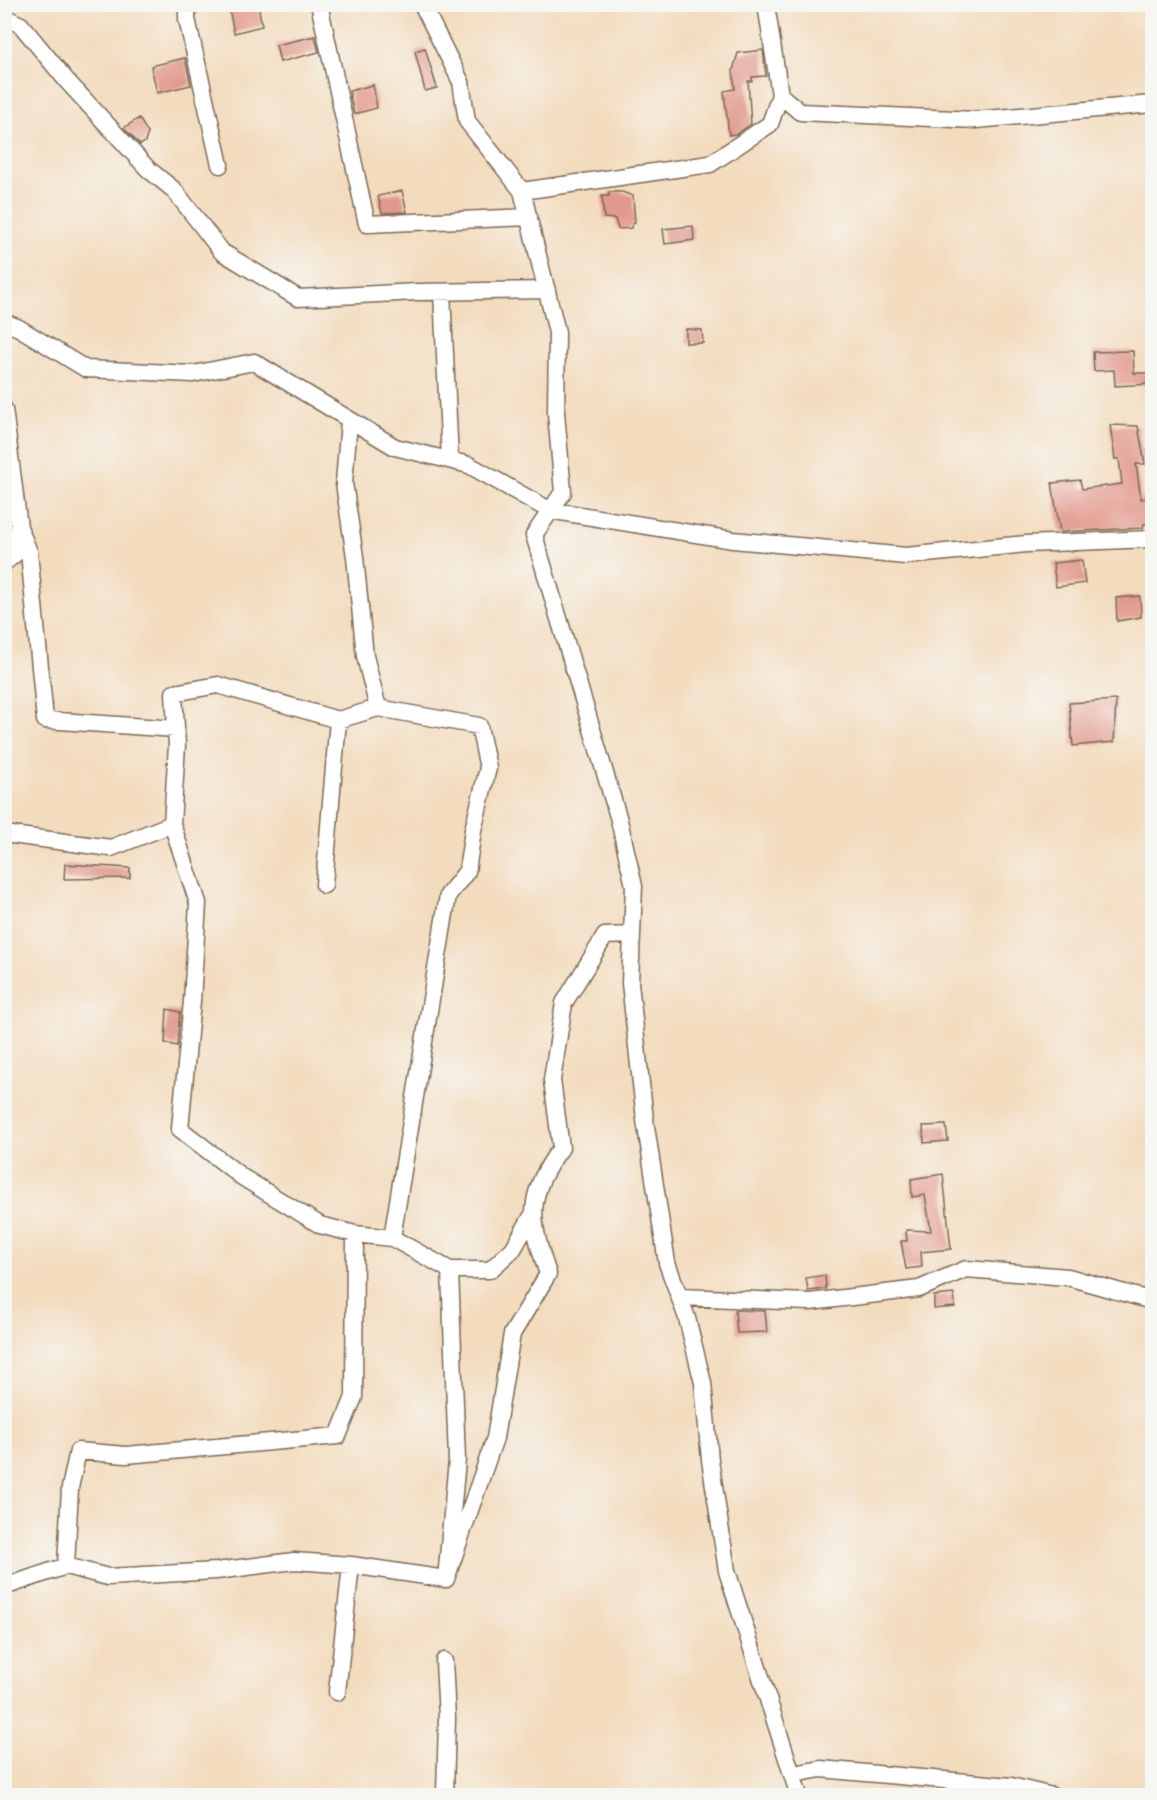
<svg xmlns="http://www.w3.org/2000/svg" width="1157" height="1800" font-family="'IM FELL English',serif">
<rect width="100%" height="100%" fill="#f6f6f2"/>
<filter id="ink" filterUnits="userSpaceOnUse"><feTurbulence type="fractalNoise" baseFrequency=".0167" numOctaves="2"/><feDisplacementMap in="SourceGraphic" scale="12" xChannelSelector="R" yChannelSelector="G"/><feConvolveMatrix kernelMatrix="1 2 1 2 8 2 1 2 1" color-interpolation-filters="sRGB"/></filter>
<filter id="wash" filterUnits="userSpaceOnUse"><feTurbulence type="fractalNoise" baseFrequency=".008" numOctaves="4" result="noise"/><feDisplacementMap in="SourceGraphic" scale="24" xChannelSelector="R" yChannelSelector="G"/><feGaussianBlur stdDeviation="1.35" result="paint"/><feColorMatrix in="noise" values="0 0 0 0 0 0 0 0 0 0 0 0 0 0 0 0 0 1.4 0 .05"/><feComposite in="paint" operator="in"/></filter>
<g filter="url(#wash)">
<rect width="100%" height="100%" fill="#f3dbbd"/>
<g id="blocks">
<!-- building -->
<path fill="#e2998d" d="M228 4H258L262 26 234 33Z
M315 36 319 52 280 62 276 45Z
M425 48 437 88 425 91 415 51Z
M763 50 766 76 752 77V81H748L751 124 736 134 729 135 724 91 735 89 733 70 738 53Z
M185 58 191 85 157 93 151 66Z
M373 85 377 108 354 114 349 91Z
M139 118 148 133 145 142 140 145 124 128Z
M402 191 407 212 382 213 378 196Z
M609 192H622L633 196 635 223 632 224 631 228 618 229 615 219 604 218 602 196H609Z
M693 226 694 240 665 244 663 229Z
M686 329 702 330 703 343H686Z
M1133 351 1134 373H1152V384L1115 386 1114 370 1094 371 1093 352Z
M1110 425 1138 426 1145 464H1136L1141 499 1150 498 1152 522 1144 524 1143 528 1060 532 1052 483 1080 480 1082 489 1122 484 1119 459H1115Z
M1082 560 1085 583 1056 587 1053 563Z
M1140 596 1141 617 1117 621 1116 598Z
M1116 700 1114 742 1073 746 1069 703Z
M65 864 130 868V878L64 879Z
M167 1009 180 1012 177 1046 165 1043Z
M946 1125 948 1141 924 1143 923 1126Z
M943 1174 951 1249 921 1252 922 1267 906 1269 901 1241H907L906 1230 931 1231 925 1195 912 1197 911 1179Z
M825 1275 826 1289 808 1291 806 1278Z
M954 1294 955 1307 934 1309V1296Z
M735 1310 765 1311 767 1332 737 1333Z"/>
</g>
</g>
<g filter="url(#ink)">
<use href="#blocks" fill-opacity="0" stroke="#7b6856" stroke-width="1.5"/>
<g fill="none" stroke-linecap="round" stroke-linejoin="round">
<defs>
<path id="street" d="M187 4V19L220 165
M319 4 367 224 529 217
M422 4 461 82 467 121 522 191 557 332 556 413 563 492 534 535 619 820 634 886 630 983 645 1120 667 1263 687 1318 703 1383 710 1460 727 1571 799 1796
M4 17 21 25 67 81 148 169 174 190 222 252 298 298 418 292 547 290
M780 95 800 112 976 120 1152 104
M522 191 710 164 770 124 780 95 766 4
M442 292 450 460
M4 322 19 328 86 369 193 374 254 362 395 447 469 465 549 510 733 540 906 556 1026 544 1152 539
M4 409 19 527 15 554 4 563
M349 421 344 483 355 557 365 656 378 708 479 726 488 768 473 830 467 871 448 895 392 1238
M19 527 29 552 45 720 176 729
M378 708 338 720 218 685 174 693 177 745 172 824 198 903 192 1001 180 1129 242 1177 320 1225 355 1234 392 1238 450 1270H490L513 1249 532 1216
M4 834 111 848 172 824
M324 885 338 720
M680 1297 810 1302 919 1289 966 1269 1068 1277 1152 1301
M351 1565 446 1579 457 1460 450 1270
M66 1566 70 1488 78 1451 126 1455 338 1436 354 1397 355 1234
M446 1579 495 1438 512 1334 548 1274C530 1221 525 1195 561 1148L552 1080 564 1003 605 936 632 935
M4 1587 66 1566 108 1577 216 1571 294 1561 351 1565 337 1692
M444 1661 447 1718 445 1796
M794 1774 821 1769 1011 1786 1052 1796"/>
</defs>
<!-- street casing -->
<use href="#street" stroke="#7b6856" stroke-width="19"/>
<!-- street -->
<use href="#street" stroke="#fff" stroke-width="16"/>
</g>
</g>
<!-- margin -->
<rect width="1157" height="1800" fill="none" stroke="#f6f6f2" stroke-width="24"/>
</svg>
